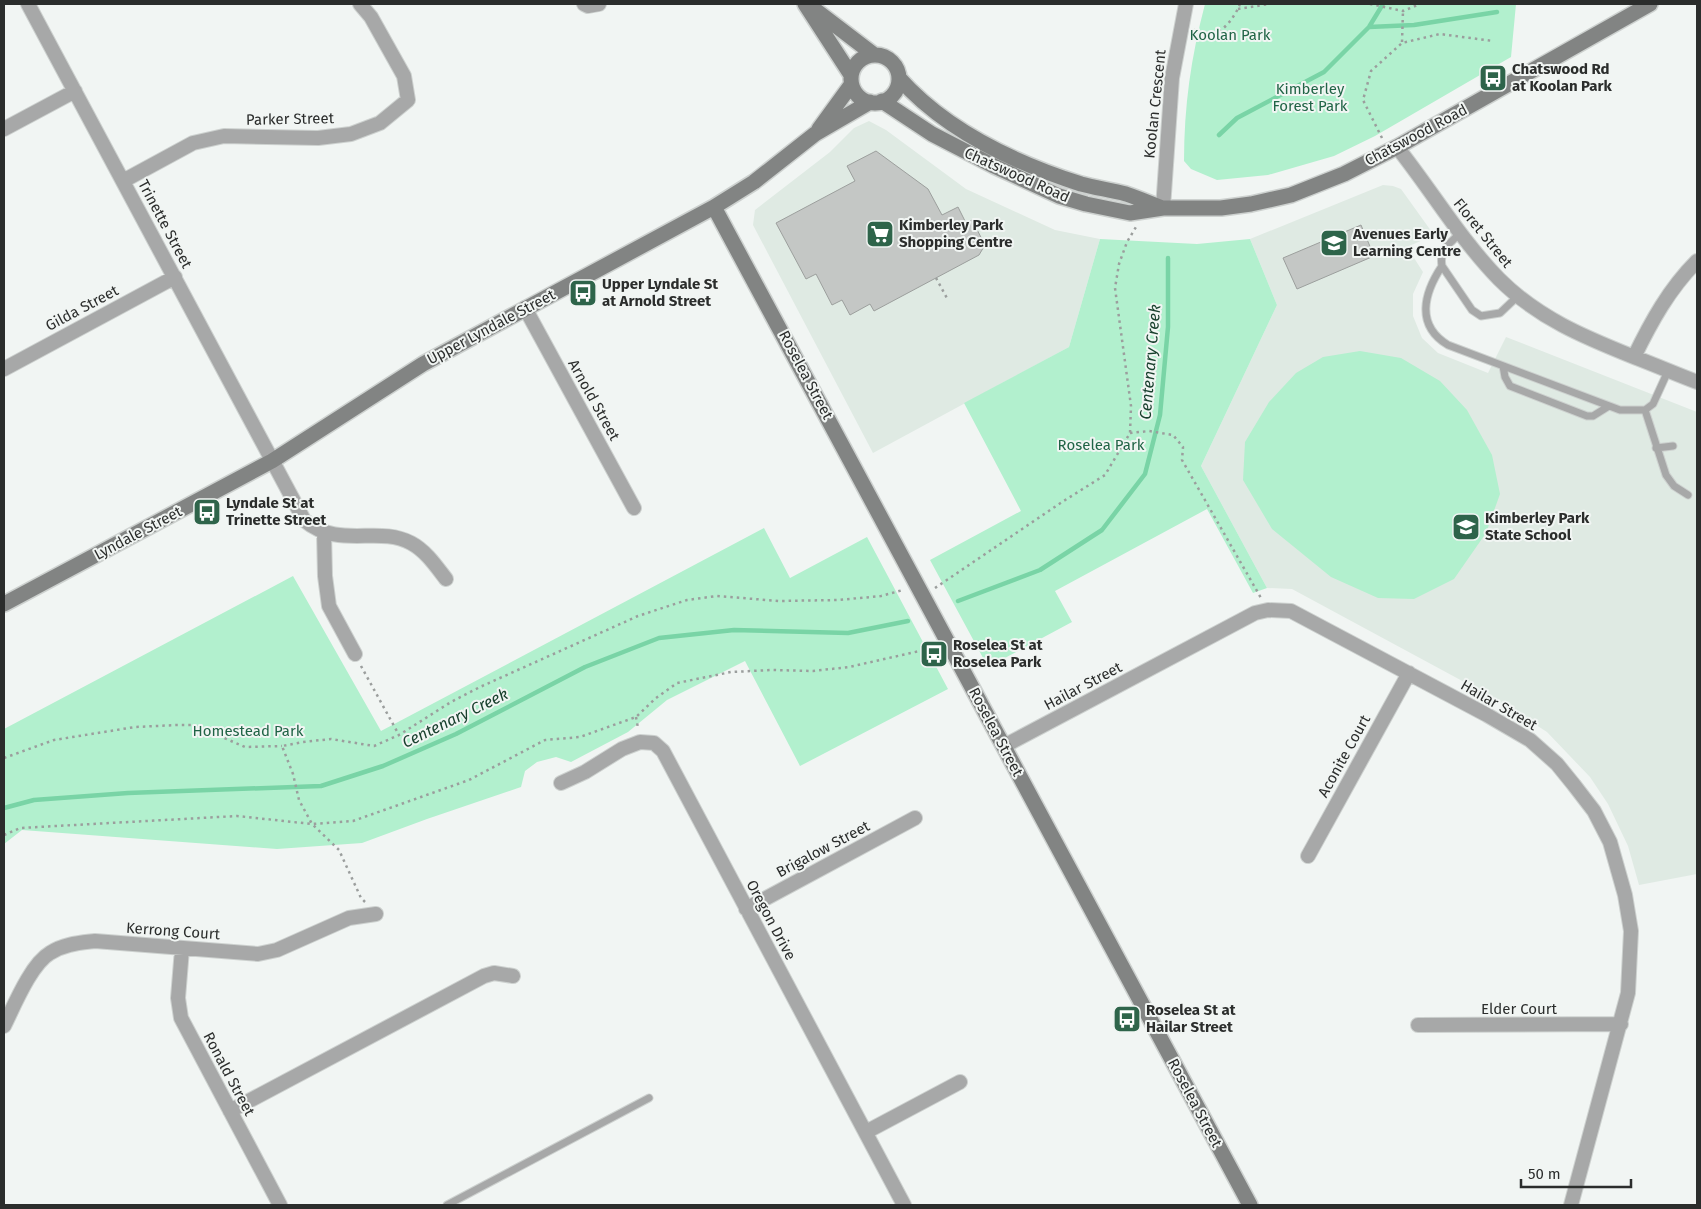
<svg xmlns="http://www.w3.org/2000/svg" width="1701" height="1209" font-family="'Fira Sans',sans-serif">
<rect width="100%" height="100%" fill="#f1f5f3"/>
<!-- built -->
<path fill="#dfeae3" d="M869 121 886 130 966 189 1055 230 1100 239 1069 347 873 453 753 225 755 210 830 152 854 128Z
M1383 185 1393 186 1401 189 1434 235 1407 247 1423 272 1413 294V316L1422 338 1438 353 1488 373 1506 337 1697 412V874L1639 885 1628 846 1608 804 1590 777 1547 732 1492 697 1292 589 1267 588 1201 466 1277 305 1250 239Z"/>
<!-- green -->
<path fill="#b2f0ce" d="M1205 4H1516L1511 57 1375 136 1334 156 1268 175 1217 180 1191 169 1184 161C1184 106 1191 57 1205 4Z
M1100 239 1197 244 1250 239 1277 305 1201 466 1267 588 1253 593 1207 509 1055 591 1072 622 988 667 930 560 1021 511 964 403 1069 347Z
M1360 351 1401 358 1440 381 1467 410 1492 455 1500 494 1486 533 1454 579 1414 599 1378 598 1331 577 1272 529 1243 480 1245 442 1269 402 1296 373 1323 357Z
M764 528 790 578 867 537 948 689 800 766 745 661 667 700 628 732 571 762 556 757 537 762 525 771 521 787 427 819 362 843 277 849 22 830 4 844V729L293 576 381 731Z"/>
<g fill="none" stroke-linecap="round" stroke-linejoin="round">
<!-- stream -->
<path stroke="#79d4a6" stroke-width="4.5" d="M1369 27 1414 25 1497 12
M1219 135 1237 118 1324 72 1369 27 1383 4
M958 601 1040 570 1102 530 1145 474 1160 415 1168 327V258
M4 808 34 800 128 793 321 786 383 766 456 734 585 667 659 638 734 630 848 633 908 621"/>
</g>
<!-- building -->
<path fill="#c4c7c5" stroke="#9c9f9d" d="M876 151 928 189 942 215 958 207 966 223 972 220 985 245 979 255 874 311 870 304 850 315 842 300 832 305 816 274 806 279 776 223 855 181 847 166Z
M1361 225 1374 256 1297 289 1283 258Z"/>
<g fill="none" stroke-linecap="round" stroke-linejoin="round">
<defs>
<path id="lane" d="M1459 234C1449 245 1439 249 1442 266L1472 310 1481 316 1500 313 1518 296
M1442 266C1424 293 1415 325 1448 345L1620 410H1645L1653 404 1668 371
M1503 366 1505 377 1510 386 1587 416H1593L1609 406
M1645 410 1666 475 1674 486 1688 495
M1656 448 1673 446
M447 1205 649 1098"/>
<path id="street" d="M28 4 304 520C340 550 377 525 411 543 426 551 436 566 446 579
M584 4 588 6 599 4
M4 129 75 91
M1397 147C1432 191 1460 239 1499 279 1538 318 1584 337 1634 357 1655 365 1676 374 1697 382
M123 181 193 143 224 136 318 138 351 134 380 123 408 100 404 76 371 17 360 4
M1163 208 1172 78 1186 4
M525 308 634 508
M1634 357C1651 322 1669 289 1697 261
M4 369 175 277
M324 532 325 576 329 606 355 654
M1004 746 1255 613 1268 610 1291 611 1487 715 1530 740 1557 764 1574 785 1594 811 1610 842 1625 895 1631 931 1628 993 1571 1205
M561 783 585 772 622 749 640 742 654 743 663 751 904 1205
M1308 856 1409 673
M746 909 915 818
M182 949 178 998 181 1018 280 1205
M1418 1025 1621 1024
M4 1026C14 1006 31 964 50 953 64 944 79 943 95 941L258 954 277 950 349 918 376 914
M230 1111 484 976 494 973 513 976
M866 1132 960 1082"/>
<path id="secondary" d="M805 4 851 75
M814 9 873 54
M851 79a24 24 0 1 1 48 0a24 24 0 1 1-48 0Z
M899 78C946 131 1015 163 1081 184 1096 188 1111 190 1126 194 1138 198 1150 203 1162 208
M882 101 932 134 994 166 1059 196 1086 204 1130 213 1163 208H1221L1251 204 1291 195 1344 174 1397 147 1650 4
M819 129 851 85
M714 207 1250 1205
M4 604 272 461 423 364 714 207 754 182 815 134 870 102"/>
</defs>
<!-- lane casing -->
<use href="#lane" stroke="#cdd1cf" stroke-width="9"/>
<!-- street casing -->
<use href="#street" stroke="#cdd1cf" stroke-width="16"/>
<!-- secondary casing -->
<use href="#secondary" stroke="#cdd1cf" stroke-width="18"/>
<!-- path -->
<path stroke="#9b9e9d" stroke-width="2.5" stroke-dasharray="2.5 4" stroke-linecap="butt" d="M1370 4 1403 11 1420 4
M1238 9 1269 4
M1194 30C1199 32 1205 35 1210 34 1224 33 1235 16 1240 4
M1402 42 1403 11
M1382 138 1363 100 1371 71 1402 43 1440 34 1493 41
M936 278 948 300
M1130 433 1149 431 1173 435 1183 447 1182 460 1261 598
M935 588 1062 502 1105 475 1130 433 1131 406 1115 288 1119 264 1127 242 1136 227
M361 666 399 735
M636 717 638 728
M4 758 54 740 135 727 177 725H194L245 747 282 746
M4 835 20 828 237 816 312 824 353 821 469 780 545 740 580 737 636 717 656 698 677 683 731 672 772 670 813 671 849 667 933 648
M365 902 361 898 339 850 312 824 299 800 293 774 282 746 303 742 331 739 374 746 399 735 451 702 480 687 638 616 687 600 717 596 779 601 839 600 881 596 903 590"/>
<!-- lane -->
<use href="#lane" stroke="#a7a8a8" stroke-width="7"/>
<!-- street -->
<use href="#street" stroke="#a7a8a8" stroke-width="14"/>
<!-- secondary -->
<use href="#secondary" stroke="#828483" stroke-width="15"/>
</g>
<!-- icons -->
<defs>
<symbol id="bus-square" viewBox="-11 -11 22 22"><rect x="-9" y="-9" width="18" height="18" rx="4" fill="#2e644a" stroke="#f1f5f3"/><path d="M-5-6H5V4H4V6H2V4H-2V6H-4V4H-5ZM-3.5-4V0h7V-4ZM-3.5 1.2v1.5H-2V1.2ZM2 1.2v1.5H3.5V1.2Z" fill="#fff"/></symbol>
<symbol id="supermarket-square" viewBox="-11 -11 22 22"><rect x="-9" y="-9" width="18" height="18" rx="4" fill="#2e644a" stroke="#f1f5f3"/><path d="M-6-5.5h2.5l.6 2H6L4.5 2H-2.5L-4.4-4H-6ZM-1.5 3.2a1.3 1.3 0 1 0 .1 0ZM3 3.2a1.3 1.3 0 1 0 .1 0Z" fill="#fff"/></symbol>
<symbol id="school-square" viewBox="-11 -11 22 22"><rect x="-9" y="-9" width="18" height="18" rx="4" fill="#2e644a" stroke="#f1f5f3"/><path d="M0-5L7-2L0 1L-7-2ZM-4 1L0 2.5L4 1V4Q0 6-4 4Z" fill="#fff"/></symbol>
</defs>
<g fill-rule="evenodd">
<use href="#bus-square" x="1477" y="62" width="32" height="32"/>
<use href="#supermarket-square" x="864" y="218" width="32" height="32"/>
<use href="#school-square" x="1318" y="227" width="32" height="32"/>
<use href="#bus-square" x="567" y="277" width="32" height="32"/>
<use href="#bus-square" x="191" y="496" width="32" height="32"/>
<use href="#school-square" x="1450" y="511" width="32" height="32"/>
<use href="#bus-square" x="918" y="638" width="32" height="32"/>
<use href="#bus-square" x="1111" y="1003" width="32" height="32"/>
</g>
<g text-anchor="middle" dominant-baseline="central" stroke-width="4" stroke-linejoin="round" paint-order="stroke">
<!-- park labels -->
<g font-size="15" fill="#206446" stroke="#f1f5f3">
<text x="1230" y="35">Koolan Park</text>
<text x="1310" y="89">Kimberley<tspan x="1310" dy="17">Forest Park</tspan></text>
<text x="1101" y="445">Roselea Park</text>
<text x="248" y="731">Homestead Park</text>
</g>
<!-- poi labels -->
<g font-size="15" font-weight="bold" fill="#2b2d2c" stroke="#f1f5f3" text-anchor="start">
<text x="1512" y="69">Chatswood Rd<tspan x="1512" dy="17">at Koolan Park</tspan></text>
<text x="899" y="225">Kimberley Park<tspan x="899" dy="17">Shopping Centre</tspan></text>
<text x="1353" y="234">Avenues Early<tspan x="1353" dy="17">Learning Centre</tspan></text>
<text x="602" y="284">Upper Lyndale St<tspan x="602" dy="17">at Arnold Street</tspan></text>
<text x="226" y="503">Lyndale St at<tspan x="226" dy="17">Trinette Street</tspan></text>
<text x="1485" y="518">Kimberley Park<tspan x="1485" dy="17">State School</tspan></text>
<text x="953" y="645">Roselea St at<tspan x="953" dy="17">Roselea Park</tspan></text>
<text x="1146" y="1010">Roselea St at<tspan x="1146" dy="17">Hailar Street</tspan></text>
</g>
<!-- street labels -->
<g font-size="15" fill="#2b2d2c" stroke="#f1f5f3">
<text transform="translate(1155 104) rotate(-84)">Koolan Crescent</text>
<text transform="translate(290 119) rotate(-1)">Parker Street</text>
<text transform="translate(1416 135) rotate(-28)">Chatswood Road</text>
<text transform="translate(1017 175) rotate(24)">Chatswood Road</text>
<text transform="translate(165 224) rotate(62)">Trinette Street</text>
<text transform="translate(1483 233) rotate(51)">Floret Street</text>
<text transform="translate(82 308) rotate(-28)">Gilda Street</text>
<text transform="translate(491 327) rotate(-28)">Upper Lyndale Street</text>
<text transform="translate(806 375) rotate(62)">Roselea Street</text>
<text transform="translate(594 400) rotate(61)">Arnold Street</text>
<text transform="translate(138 533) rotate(-28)">Lyndale Street</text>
<text transform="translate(1083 686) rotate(-28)">Hailar Street</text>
<text transform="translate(1499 705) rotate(30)">Hailar Street</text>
<text transform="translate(996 732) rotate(62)">Roselea Street</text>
<text transform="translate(1344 756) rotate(-61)">Aconite Court</text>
<text transform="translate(823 849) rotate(-28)">Brigalow Street</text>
<text transform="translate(771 920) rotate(62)">Oregon Drive</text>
<text transform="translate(173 931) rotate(4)">Kerrong Court</text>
<text x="1519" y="1009">Elder Court</text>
<text transform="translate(229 1074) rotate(62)">Ronald Street</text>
<text transform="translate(1195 1103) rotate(62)">Roselea Street</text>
</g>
<!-- water labels -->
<g font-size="16" font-style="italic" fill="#19412e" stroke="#f1f5f3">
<text transform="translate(1150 362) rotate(-85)">Centenary Creek</text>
<text transform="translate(455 718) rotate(-26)">Centenary Creek</text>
</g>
</g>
<!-- border -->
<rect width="1701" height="1209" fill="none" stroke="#2b2d2c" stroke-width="10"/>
<!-- scale -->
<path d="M1521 1179v8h110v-8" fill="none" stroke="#2b2d2c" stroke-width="2.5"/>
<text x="1528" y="1179" font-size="15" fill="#2b2d2c" stroke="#f1f5f3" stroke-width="4" paint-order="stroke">50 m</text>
</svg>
